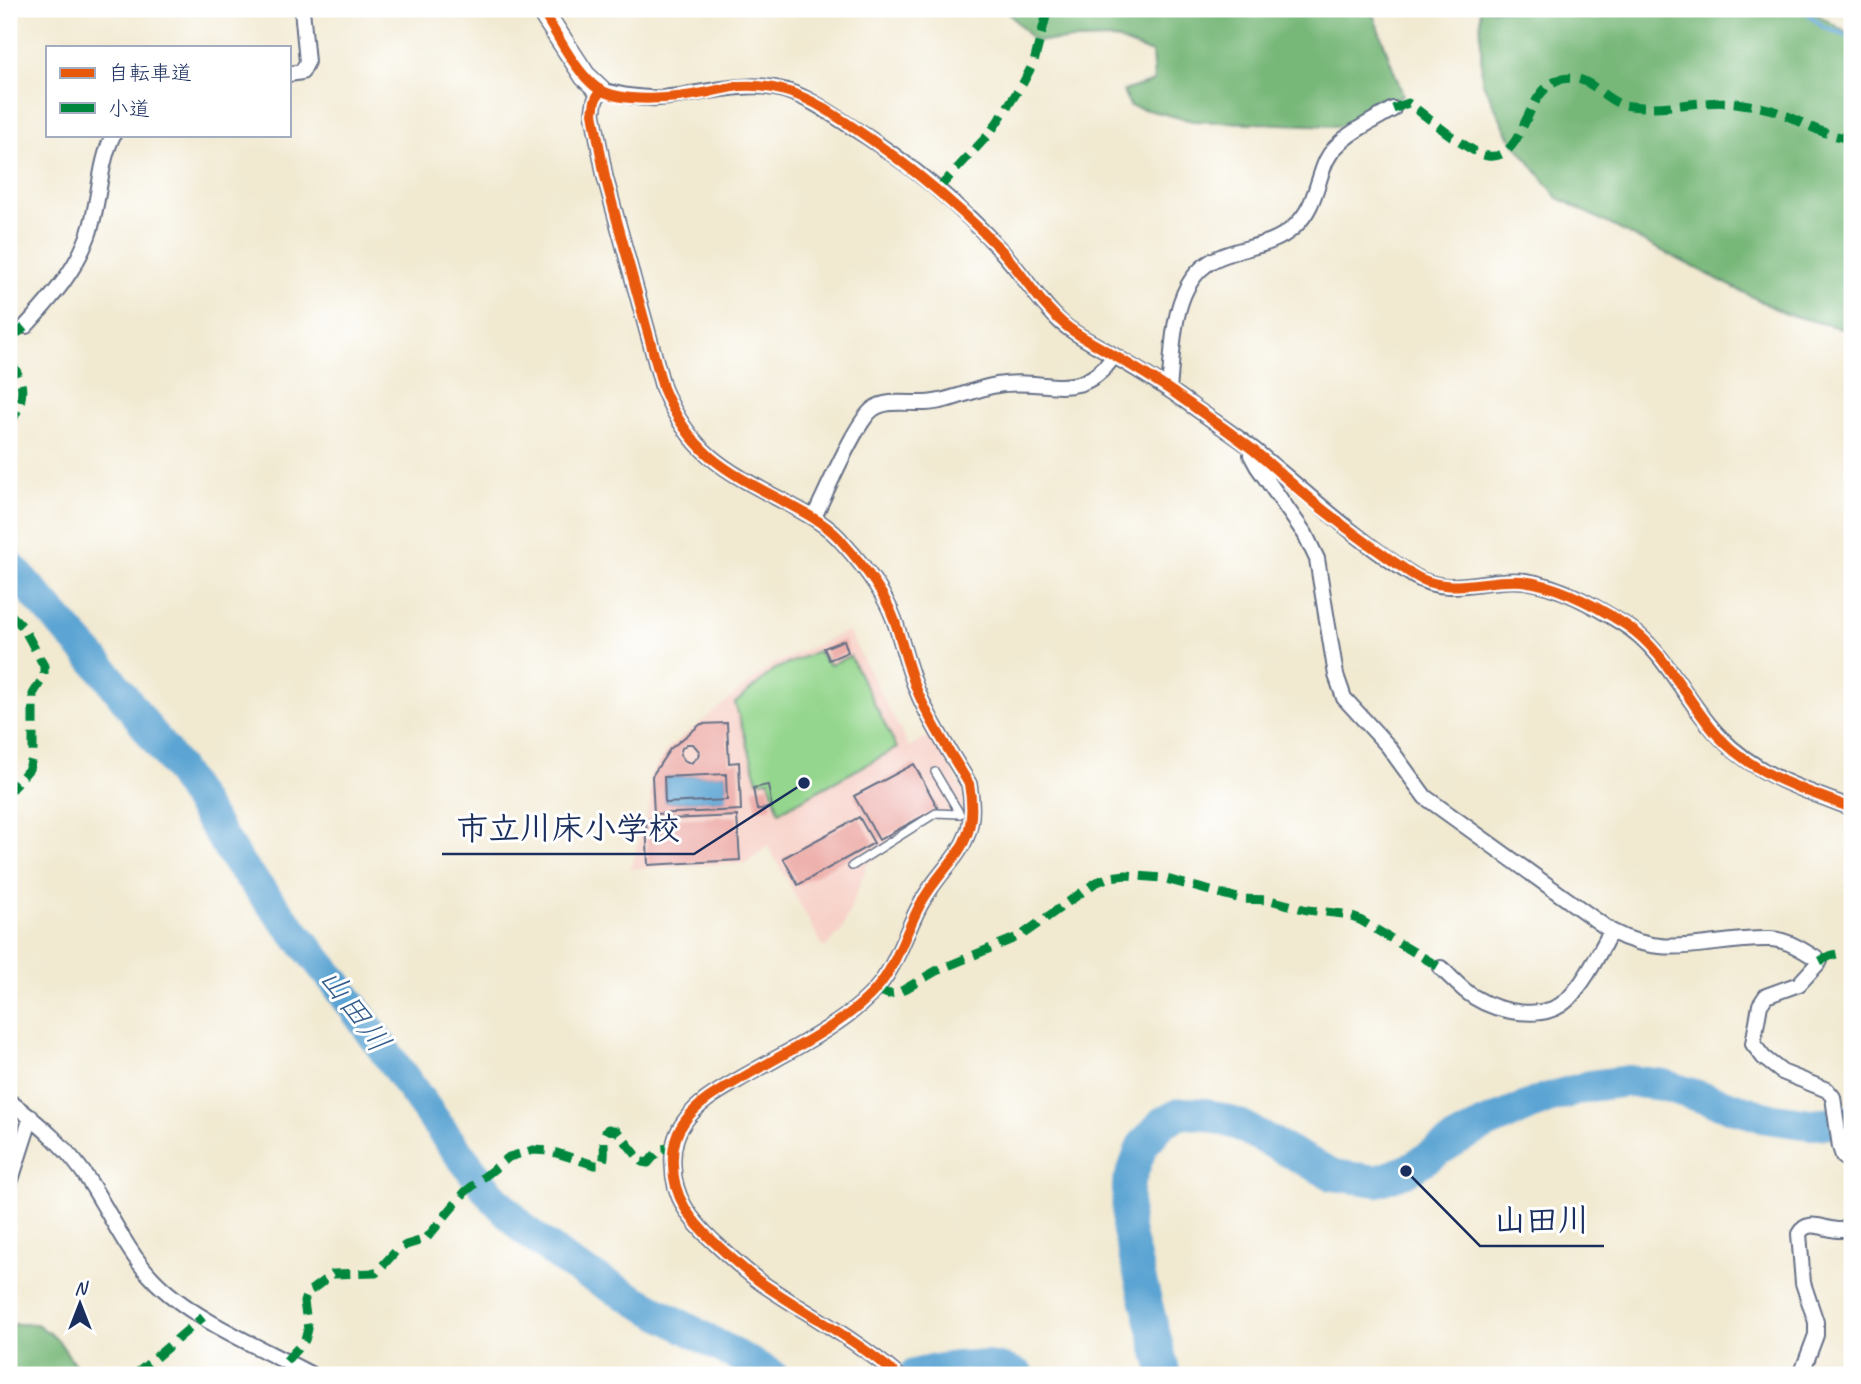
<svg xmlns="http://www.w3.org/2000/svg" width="1861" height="1384" font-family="Caveat,'Klee One',sans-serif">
<rect width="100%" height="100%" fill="#fff"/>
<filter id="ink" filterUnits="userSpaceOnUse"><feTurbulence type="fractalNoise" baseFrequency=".0143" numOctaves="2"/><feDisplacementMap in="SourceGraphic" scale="14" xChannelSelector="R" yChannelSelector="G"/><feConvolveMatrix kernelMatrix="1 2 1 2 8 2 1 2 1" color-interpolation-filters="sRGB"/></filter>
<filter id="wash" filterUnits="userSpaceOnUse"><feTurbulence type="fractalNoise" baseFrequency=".00686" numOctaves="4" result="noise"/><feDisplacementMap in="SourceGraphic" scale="28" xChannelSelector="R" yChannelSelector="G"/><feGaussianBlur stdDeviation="1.57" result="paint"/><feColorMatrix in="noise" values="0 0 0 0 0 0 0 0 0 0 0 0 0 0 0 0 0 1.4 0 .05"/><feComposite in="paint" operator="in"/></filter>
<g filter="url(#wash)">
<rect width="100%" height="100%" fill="#f1e9d0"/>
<!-- built -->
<path fill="#f7d1c8" d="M848 631 909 747 933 733 962 790 964 799 963 819H932L868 863 841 932 824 948 768 846 746 863 630 869 650 803V776L668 749 773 664Z"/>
<!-- green -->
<path fill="#94d68d" stroke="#588276" stroke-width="2" d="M818 651 830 665 850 656 897 748 779 812 769 780 758 781 735 703 775 669Z"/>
<!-- forest -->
<path fill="#77b778" stroke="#49736b" stroke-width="2" d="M1005 9H1371L1403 95 1340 126 1193 121 1130 106 1123 91 1154 81 1152 53 1116 39 1034 41Z
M1480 9H1809L1844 31 1852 32V331L1786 314 1558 198 1509 136 1482 81Z
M15 1324H37L58 1340 82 1375H9V1325Z"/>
<!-- water -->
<path fill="#5ca4d3" stroke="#3c6a98" stroke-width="2" d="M726 774 727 800 665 803 664 777Z"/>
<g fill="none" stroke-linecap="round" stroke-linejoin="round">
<!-- stream -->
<path stroke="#5ca4d3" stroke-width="5" d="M1803 9 1822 26 1852 38"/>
<!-- river -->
<path stroke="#5ca4d3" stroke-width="32" d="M9 565 105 672 176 766 239 864 336 983 450 1142 492 1196 526 1231 571 1265 772 1375
M914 1375C947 1366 987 1361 1018 1375
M1165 1375 1127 1227 1128 1185 1142 1146 1163 1122 1182 1113 1206 1114 1239 1125 1333 1175 1377 1181 1406 1171 1454 1141 1482 1126 1545 1099 1590 1086 1628 1081 1663 1085 1767 1118 1811 1124 1852 1121"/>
</g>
<g id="blocks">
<!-- building -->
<path fill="#eca7a3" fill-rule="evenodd" d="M844 640 848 652 829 660 824 648Z
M727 723 729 763 739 762 741 810 654 814 652 776 670 749 701 724ZM687 744H693L699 751 698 757 691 763 685 761 680 754 682 748ZM726 774 727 800 665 803 664 777Z
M914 764 938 808 879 840 854 796Z
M768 785 772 807 757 810 753 788Z
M737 816 740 860 648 865 646 820Z
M859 817 874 843 798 885 783 858Z"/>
</g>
</g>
<g filter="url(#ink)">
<use href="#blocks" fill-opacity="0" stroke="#667086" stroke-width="2"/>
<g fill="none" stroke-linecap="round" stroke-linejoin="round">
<defs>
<path id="lane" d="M935 772 960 814
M852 866 936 813 959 814"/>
<path id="street" d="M289 74 302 72 307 62 302 9
M26 326C51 298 75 272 88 236 100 203 98 167 113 135
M1169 389C1174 344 1170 277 1220 257 1246 246 1272 247 1294 227 1315 208 1316 184 1326 161 1338 136 1371 122 1393 109
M1251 450V455L1257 466 1305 534 1317 559 1336 675 1344 698 1388 746 1425 797 1611 931C1668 962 1712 937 1771 939 1789 940 1806 952 1820 961L1799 984 1766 996 1760 1005 1753 1044 1764 1058 1782 1072 1827 1090 1833 1097 1840 1147 1843 1156 1852 1165
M814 517C825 495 856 421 873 409 887 399 908 404 925 403 950 402 973 389 997 385 1045 376 1079 406 1114 356
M1441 968C1452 978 1462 990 1474 997 1498 1012 1544 1022 1567 1000 1586 981 1598 955 1611 931
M9 1101C40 1124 70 1150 91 1184 110 1214 128 1253 152 1278 190 1319 262 1348 312 1375
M9 1186 31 1117
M897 1375C856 1340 811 1316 766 1286 748 1274 730 1257 714 1242 691 1221 673 1197 673 1165 672 1149 675 1134 685 1121 698 1102 721 1090 740 1079 781 1055 845 1025 876 989 897 965 905 933 920 905 947 856 981 849 969 784 952 755 932 726 919 695 908 670 903 644 894 619 884 592 863 565 844 544 828 524 805 513 783 501 724 470 690 453 663 388L605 177 593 113 595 101 600 90C621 95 639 99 660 98 705 95 752 76 795 94 814 101 830 113 847 124 905 160 959 203 1004 254 1025 277 1040 303 1063 324 1076 335 1093 343 1108 352 1136 369 1165 385 1191 405 1212 420 1233 434 1253 449 1306 492 1356 540 1414 576 1450 598 1486 576 1525 581 1560 586 1593 605 1622 623 1666 649 1685 702 1720 737 1756 775 1804 790 1852 808
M1801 1375 1816 1335V1322L1803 1283 1799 1234C1808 1217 1826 1231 1841 1230 1845 1229 1848 1228 1852 1227"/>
<path id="secondary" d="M541 9 585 76 600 90"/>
</defs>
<!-- lane casing -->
<use href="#lane" stroke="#667086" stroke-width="10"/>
<!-- street casing -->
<use href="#street" stroke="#667086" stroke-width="18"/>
<!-- secondary casing -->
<use href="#secondary" stroke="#667086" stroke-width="24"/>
<!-- lane -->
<use href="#lane" stroke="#fff" stroke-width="7"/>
<!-- street -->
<use href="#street" stroke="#fff" stroke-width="14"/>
<!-- secondary -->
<use href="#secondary" stroke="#fff" stroke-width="21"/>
<!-- quiet -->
<path stroke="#00873e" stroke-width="9" stroke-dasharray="18 9" stroke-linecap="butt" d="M1393 109 1408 103C1427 116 1468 153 1488 156 1530 162 1523 69 1577 79 1594 82 1607 101 1624 105 1660 112 1699 99 1736 103 1749 105 1765 107 1778 112 1805 123 1821 135 1852 139
M938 189 990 133 1023 83 1034 62 1048 9
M9 336 19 332 26 326
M9 360C29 386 23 401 9 427
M9 613 23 627 44 666V676L33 694V755L29 769 9 792
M1820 961 1832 955 1852 951
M876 989 888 994 898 993 936 971 1022 935 1095 883 1109 877 1126 875 1162 878 1241 899 1270 900 1307 910 1344 914 1360 920 1441 968
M286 1361 305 1340 308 1329 304 1302 307 1293 333 1274 376 1273 395 1252 406 1245 426 1239 465 1192 509 1157 533 1150 550 1151 595 1165H601C609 1154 599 1139 608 1129L617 1131 642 1162 648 1163 660 1149 673 1148
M135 1375 203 1317"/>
<defs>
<path id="cycleway" d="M541 9C556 32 575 72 597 88 622 105 680 98 709 92 719 90 730 87 740 86 771 84 799 93 825 109 889 149 948 195 1001 250 1023 274 1039 303 1064 324 1074 333 1086 339 1098 346 1125 362 1154 378 1180 397 1204 414 1229 431 1252 449 1278 470 1301 493 1326 512 1354 534 1383 555 1412 574 1447 597 1483 578 1522 581 1558 585 1595 605 1626 625 1666 651 1686 701 1718 736 1754 775 1804 790 1852 808
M600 90 595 101 593 113 605 177 663 388C690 453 724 470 783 501 805 513 828 524 844 544 863 565 884 592 894 619 903 644 908 670 919 695 932 726 952 755 969 784 981 849 947 856 920 905 905 933 897 965 876 989 845 1025 781 1055 740 1079 721 1090 698 1102 685 1121 675 1134 672 1149 673 1165 673 1197 691 1221 714 1242 730 1257 748 1274 766 1286 811 1316 856 1340 897 1375"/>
</defs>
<!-- cycleway casing -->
<use href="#cycleway" stroke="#fff" stroke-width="15"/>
<!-- cycleway -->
<use href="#cycleway" stroke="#e8590c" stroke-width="10"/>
</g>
</g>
<g text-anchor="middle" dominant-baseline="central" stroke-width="6" stroke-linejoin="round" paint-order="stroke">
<!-- water labels -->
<g font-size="32" font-style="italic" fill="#355e8d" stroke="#fff">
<text transform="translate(355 1010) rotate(54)">山田川</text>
</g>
</g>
<!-- callouts -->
<path fill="none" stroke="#1b2f5e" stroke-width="2.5" d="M804 783L694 854H442M1406 1171L1480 1246H1604"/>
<g fill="#1b2f5e" stroke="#fff" stroke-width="2.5">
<circle cx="804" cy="783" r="7"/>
<circle cx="1406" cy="1171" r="7"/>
</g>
<g font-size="32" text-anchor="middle" font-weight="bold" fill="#1b2f5e" stroke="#fff" stroke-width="6" stroke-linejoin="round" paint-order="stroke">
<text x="568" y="839">市立川床小学校</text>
<text x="1542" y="1231">山田川</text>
</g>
<!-- margin -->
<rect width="1861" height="1384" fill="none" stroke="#fff" stroke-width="35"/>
<!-- legend -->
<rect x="46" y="46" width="245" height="91" fill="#ffffff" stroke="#a4acbf" stroke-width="2"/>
<rect x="60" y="68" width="35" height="10" fill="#e8590c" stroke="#a4acbf" stroke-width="2"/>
<text x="108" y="80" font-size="21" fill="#1b2f5e">自転車道</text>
<rect x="60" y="103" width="35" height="10" fill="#00873e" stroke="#a4acbf" stroke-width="2"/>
<text x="108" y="116" font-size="21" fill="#1b2f5e">小道</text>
<!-- north arrow -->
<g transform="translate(80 1304)" stroke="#ffffff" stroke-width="5" paint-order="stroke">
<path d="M0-5L12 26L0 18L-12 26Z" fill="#1b2f5e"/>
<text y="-10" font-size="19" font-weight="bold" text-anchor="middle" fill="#1b2f5e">N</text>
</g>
</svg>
